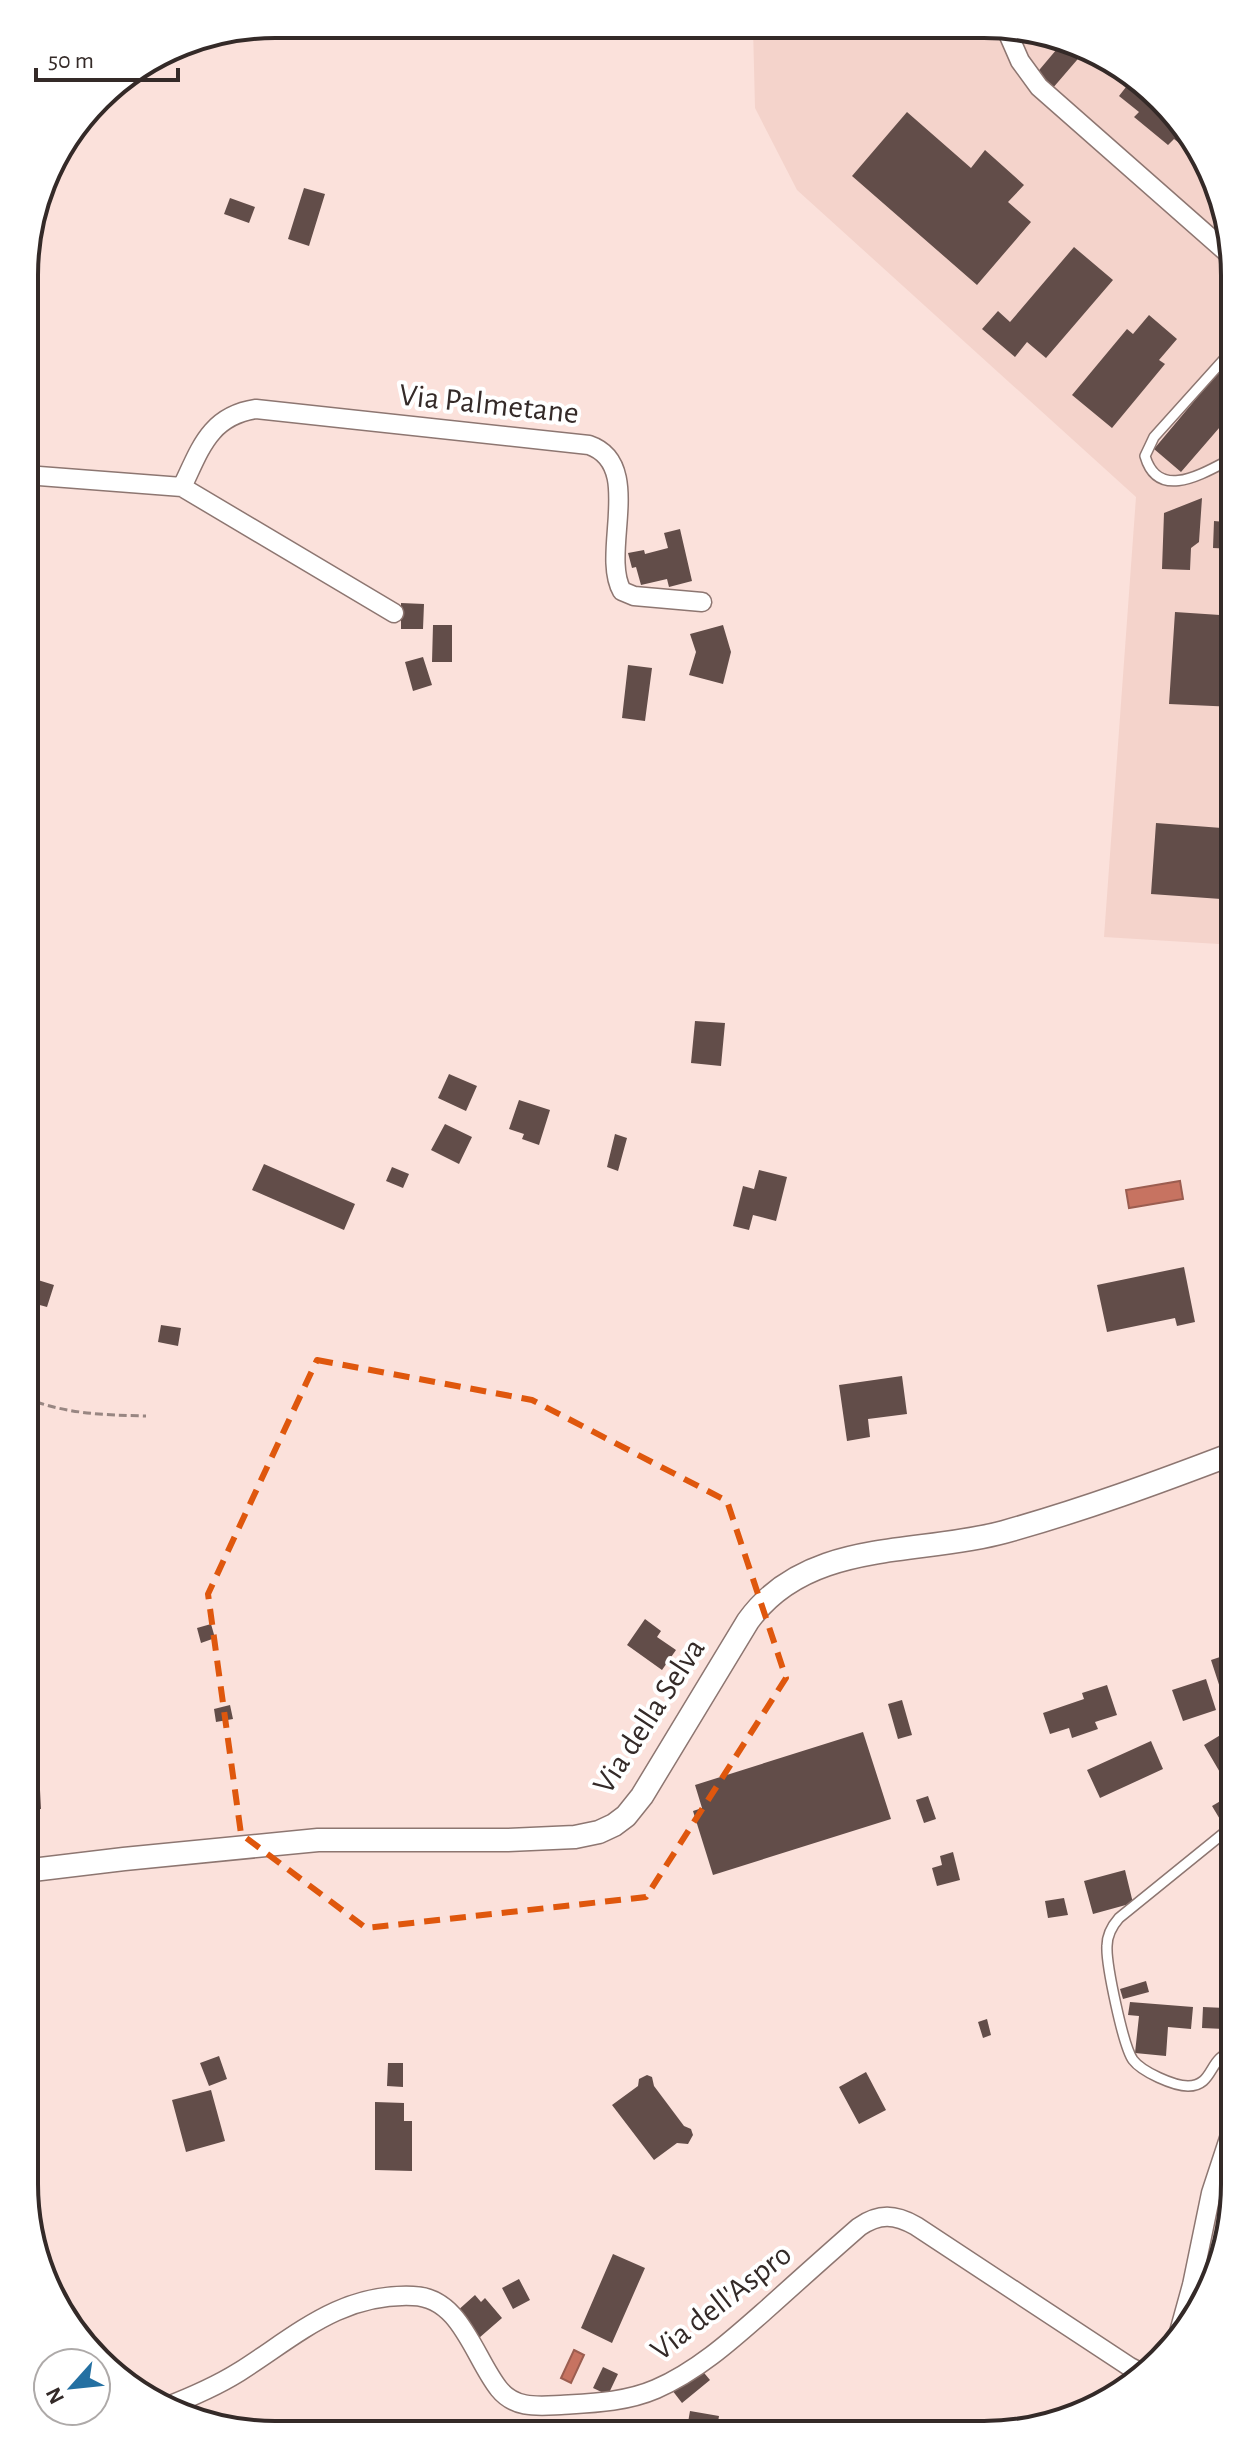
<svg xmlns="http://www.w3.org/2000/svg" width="1259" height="2459" font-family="'Alegreya Sans',sans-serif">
<rect width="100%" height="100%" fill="#fbe1db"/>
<!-- built -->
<path fill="#f4d3cb" d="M753 27 1033 29 1149 86 1222 194 1235 275V945L1104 937 1136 497 797 190 755 108Z"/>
<!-- green -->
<path fill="#fcb5a5" d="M1234 2181V2201L1216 2280 1210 2291Z"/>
<!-- water -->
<path fill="#c77361" stroke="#9b5d50" stroke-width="2" d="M1180 1181 1183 1199 1129 1208 1126 1190Z
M574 2350 584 2355 571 2383 561 2378Z"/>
<!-- building -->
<path fill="#624d49" d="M806 27 924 28 923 39 806 30Z
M1062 43 1083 53 1052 89 1035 75Z
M1133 78 1149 86 1192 150 1191 152 1174 139 1168 145 1134 117 1139 112 1119 96Z
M907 112 971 168 985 150 1024 185 1008 202 1031 222 977 285 852 176Z
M304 188 325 194 309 246 288 239Z
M230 198 255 207 249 223 224 214Z
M1074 247 1113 280 1046 358 1027 342 1015 357 982 329 998 311 1010 322Z
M1149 315 1177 339 1159 360 1165 364 1112 428 1072 395 1127 329 1133 334Z
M1226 363 1235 370V428L1226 420 1181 472 1154 449Z
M1202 498 1199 542 1191 548 1190 570 1162 569 1164 513Z
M1235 499V549L1213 548 1214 521 1225 522 1226 504Z
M680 529 692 581 669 587 667 579 641 585 636 567 632 568 628 553 644 550 645 554 668 548 664 533Z
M401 603 424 604 423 629H401Z
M1175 612 1235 616V707L1169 704Z
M433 625H452V662H432Z
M723 625 731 652 723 684 689 675 696 652 690 634Z
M423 657 432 685 413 691 405 662Z
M628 665 652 668 645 721 622 718Z
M26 779 35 780 34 795 25 794Z
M1156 823 1235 829V900L1151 894Z
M695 1021 725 1023 721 1066 691 1063Z
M449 1074 477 1086 466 1111 438 1098Z
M519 1100 550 1110 539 1145 522 1139 524 1134 509 1129Z
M445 1124 472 1137 459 1164 431 1150Z
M615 1134 627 1138 618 1171 607 1167Z
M264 1164 355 1204 344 1230 252 1190Z
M392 1167 409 1174 403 1188 386 1181Z
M759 1170 787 1177 776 1221 753 1215 749 1230 733 1226 743 1186 754 1189Z
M1184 1267 1195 1322 1177 1326 1175 1318 1107 1332 1097 1285Z
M25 1276 54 1285 47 1307 25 1301Z
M161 1325 181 1328 178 1346 158 1342Z
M902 1376 907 1414 868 1419 870 1437 847 1441 839 1385Z
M645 1619 661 1631 657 1637 676 1650 662 1670 627 1645Z
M211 1624 215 1638 201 1643 197 1628Z
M1235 1652V1697L1224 1700 1211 1660Z
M1206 1679 1216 1710 1183 1721 1172 1690Z
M1107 1685 1117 1715 1095 1722 1098 1729 1072 1738 1069 1728 1050 1734 1043 1713 1084 1699 1082 1693Z
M902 1700 912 1735 898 1739 888 1704Z
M230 1705 233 1719 216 1722 214 1709Z
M1232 1728 1235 1732V1798L1204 1745Z
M863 1732 891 1819 713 1875 693 1811 702 1808 695 1785Z
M1151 1741 1163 1769 1100 1798 1087 1770Z
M40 1790 41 1809 24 1810V1791Z
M928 1796 936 1819 924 1823 916 1800Z
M1229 1796 1235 1806V1814L1221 1821 1212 1806Z
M953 1852 960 1880 937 1886 932 1868 942 1865 940 1856Z
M1125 1870 1133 1903 1093 1914 1084 1881Z
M1064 1898 1068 1915 1048 1918 1045 1901Z
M1146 1981 1149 1992 1123 1999 1120 1989Z
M1130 2002 1193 2007 1191 2029 1168 2027 1166 2056 1135 2053 1139 2016 1128 2015Z
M1203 2007 1225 2008 1224 2029 1202 2028Z
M987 2019 991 2035 983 2038 978 2022Z
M219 2056 227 2079 209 2086 200 2063Z
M388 2063H403V2087L387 2086Z
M866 2072 886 2110 859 2124 839 2087Z
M647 2075 652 2077 654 2086 684 2126 691 2129 693 2135 688 2144 677 2143 654 2160 612 2105 638 2086 639 2079Z
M211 2090 225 2141 186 2152 172 2100Z
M375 2102 404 2103V2121H412V2171L375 2170Z
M613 2254 645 2268 612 2343 581 2328Z
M519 2279 530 2300 513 2309 502 2288Z
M475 2295 481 2302 485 2298 502 2318 479 2338 456 2312Z
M603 2367 618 2374 608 2395 593 2388Z
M700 2368 710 2380 682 2403 672 2390Z
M690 2411 719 2416 716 2434H686Z"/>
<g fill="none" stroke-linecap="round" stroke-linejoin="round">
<defs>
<path id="service" d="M1235 457C1208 470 1159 504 1145 456L1154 437 1235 347
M1234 2052C1208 2055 1215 2086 1188 2086 1174 2086 1142 2072 1133 2060 1123 2046 1106 1964 1107 1946 1107 1934 1112 1926 1119 1918L1235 1824"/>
<path id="minor" d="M1006 29 1020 61 1039 87 1232 257
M26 475 182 487C200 450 209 416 256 409L589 445C645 464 600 553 622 591L634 596 702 602
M182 487 394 613
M1176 2343 1192 2285 1211 2193 1234 2123
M163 2408C189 2398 215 2387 239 2372 296 2336 340 2293 413 2296 461 2297 474 2358 499 2389 515 2409 538 2406 561 2405 593 2403 626 2402 656 2389 698 2371 734 2338 768 2308 798 2281 828 2254 859 2227 879 2213 895 2214 916 2226L1130 2367 1144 2374"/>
<path id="tertiary" d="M24 1871 124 1859 318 1840H508L575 1837 599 1832 614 1825 626 1816 642 1796 748 1621C808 1538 917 1556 1004 1532 1083 1510 1159 1482 1235 1453"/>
</defs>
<!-- service casing -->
<use href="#service" stroke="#8d7671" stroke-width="12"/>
<!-- minor casing -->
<use href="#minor" stroke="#8d7671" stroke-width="21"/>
<!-- tertiary casing -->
<use href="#tertiary" stroke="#8d7671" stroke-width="25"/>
<!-- path -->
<path stroke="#988682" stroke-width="3" stroke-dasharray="8 4" stroke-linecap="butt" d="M25 1398C67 1414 102 1415 146 1416"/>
<!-- service -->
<use href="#service" stroke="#fff" stroke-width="9"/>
<!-- minor -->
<use href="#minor" stroke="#fff" stroke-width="18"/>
<!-- tertiary -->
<use href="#tertiary" stroke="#fff" stroke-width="22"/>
</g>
<!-- marked area -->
<path fill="none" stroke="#df570d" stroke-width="6" stroke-dasharray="16 10" stroke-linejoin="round" d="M317 1360 532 1400 727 1501 786 1678 646 1897 366 1928 241 1834 208 1594Z"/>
<g text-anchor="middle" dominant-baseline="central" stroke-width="8" stroke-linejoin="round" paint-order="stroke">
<!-- street labels -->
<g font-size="32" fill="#342a28" stroke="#fff">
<text transform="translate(489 404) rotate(6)">Via Palmetane</text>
<text transform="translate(649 1716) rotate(-57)">Via della Selva</text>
<text transform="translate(721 2302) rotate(-38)">Via dell'Aspro</text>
</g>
</g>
<!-- crop -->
<path d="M0 0H1259V2459H0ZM275 38H984A237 237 0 0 1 1221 275V2184A237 237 0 0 1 984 2421H275A237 237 0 0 1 38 2184V275A237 237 0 0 1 275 38Z" fill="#fff" fill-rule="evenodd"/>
<path fill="none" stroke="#342a28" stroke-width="4" d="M275 38H984A237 237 0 0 1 1221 275V2184A237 237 0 0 1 984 2421H275A237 237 0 0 1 38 2184V275A237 237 0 0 1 275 38Z"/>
<!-- north arrow -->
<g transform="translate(72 2387) rotate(243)"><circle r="38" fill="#ffffff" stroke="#aeaaa9" stroke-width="2"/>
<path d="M0-6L14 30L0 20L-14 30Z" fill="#2470a2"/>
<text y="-12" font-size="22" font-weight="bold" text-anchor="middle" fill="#342a28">N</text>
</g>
<!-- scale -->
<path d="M36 68v12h142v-12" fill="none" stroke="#342a28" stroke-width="4"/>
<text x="48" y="68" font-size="24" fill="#342a28" stroke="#ffffff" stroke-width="6" paint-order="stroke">50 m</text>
</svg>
